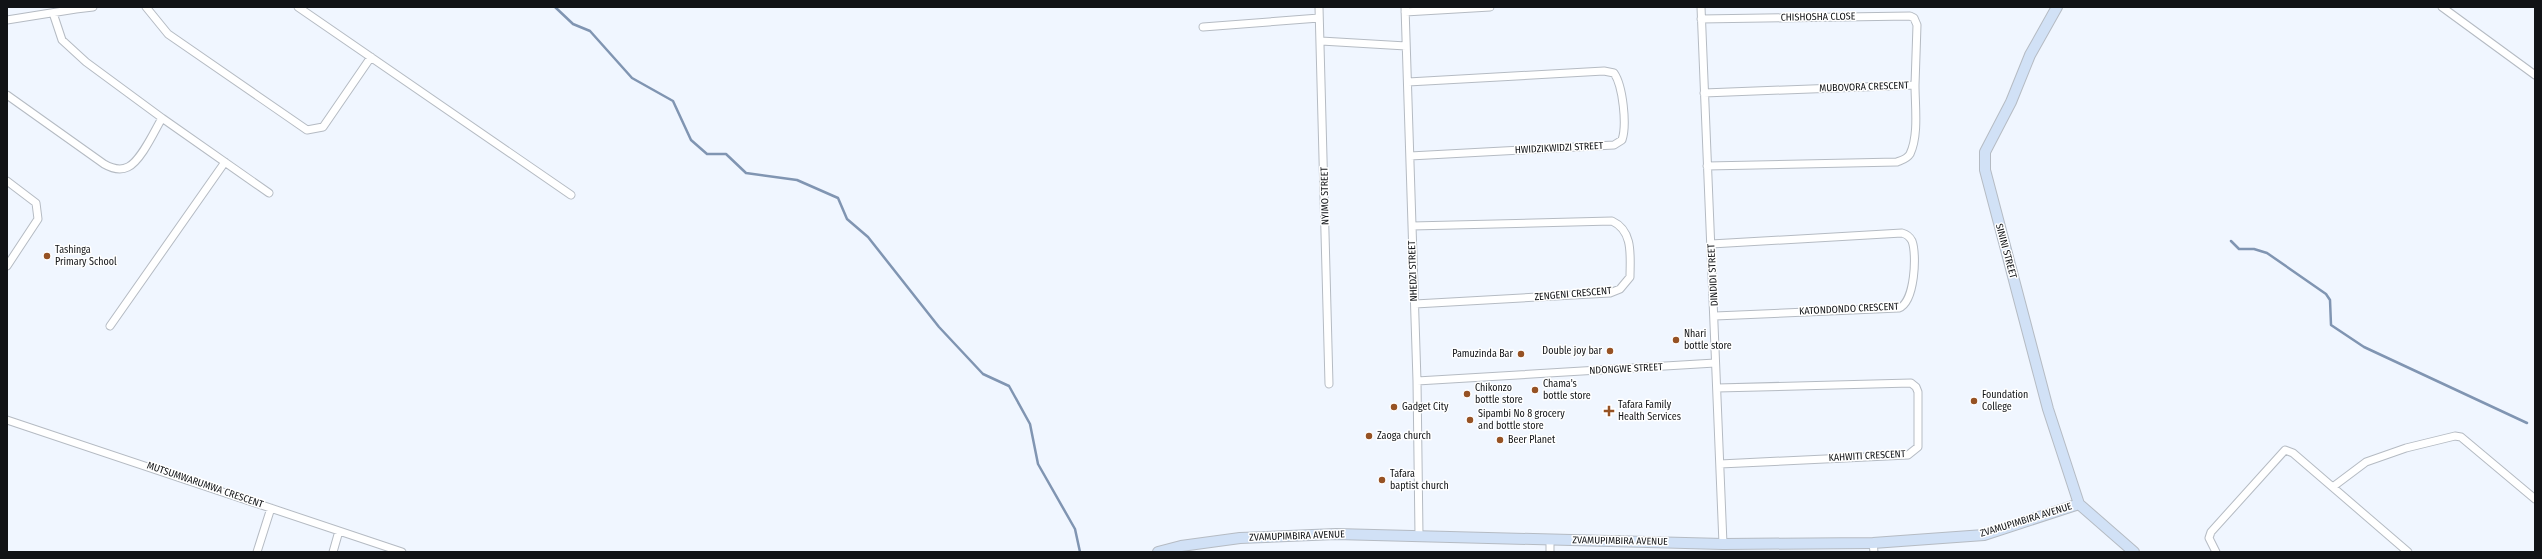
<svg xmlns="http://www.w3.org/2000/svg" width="2542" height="559" font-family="'Fira Sans Condensed',sans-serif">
<rect width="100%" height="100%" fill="#f0f6ff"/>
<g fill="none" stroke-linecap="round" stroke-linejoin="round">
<!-- stream -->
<path stroke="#8095b2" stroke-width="2.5" d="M555 7 573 24 590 31 632 78 673 101 691 140 707 154H726L746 173 797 180 838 198 847 219 868 237 939 327 983 374 1009 386 1030 424 1038 464 1075 529 1080 552
M2231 241 2239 249H2254L2267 253 2326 294 2330 300 2331 325 2364 347 2527 423"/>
<defs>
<path id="street" d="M146 7 168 34 307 130 323 127 371 57
M298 7 571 195
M1319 7 1329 384
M1405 7 1417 381 1419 535
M1701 7 1723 544
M2442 7 2535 75
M76 9 93 7
M1405 12 1490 7
M1701 19 1910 16 1914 18 1917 25 1915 85
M7 20 76 9V7
M1203 27 1319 18
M1321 41 1406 46
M1408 82 1604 71 1614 73C1623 86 1627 125 1622 140L1614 145 1410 156
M1704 93 1915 85C1915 106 1919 135 1910 154 1907 159 1902 160 1897 162L1707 166
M7 95 104 164C111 168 120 171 128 167 141 161 155 130 162 118L86 62 62 40 53 13
M162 118 269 193
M7 181 36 203 38 219 7 266
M1412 226 1612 221C1634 231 1630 257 1630 277L1620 289 1610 293 1415 304
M1711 244 1902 233C1906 234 1910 237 1912 241 1917 254 1915 302 1899 308L1715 316
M110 326 225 162
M1417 381 1715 363
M1717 388 1911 383 1916 387 1918 392V447L1908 455 1720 464
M7 420 402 552
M2334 486 2366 462 2406 448 2455 436 2461 437 2535 499
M1873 543 1874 552
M257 552 271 508
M333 552 339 531
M1550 552V539
M2216 552 2209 538 2211 532 2285 450 2293 453 2408 552"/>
<path id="secondary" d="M2057 7 2030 55 2011 102 1985 152V170L2048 409 2079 504
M2079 504 2134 552
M1158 552 1181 546 1240 538 1336 534 1723 544 1873 543 1984 535 2079 504"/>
</defs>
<!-- street casing -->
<use href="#street" stroke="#b5bbc3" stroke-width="9"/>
<!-- secondary casing -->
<use href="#secondary" stroke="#b5bbc3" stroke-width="12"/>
<!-- street -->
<use href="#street" stroke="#fff" stroke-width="7"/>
<!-- secondary -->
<use href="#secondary" stroke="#d1e1f6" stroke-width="10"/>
</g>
<!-- markers -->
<g fill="#965224" stroke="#fff" stroke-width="1.5">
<circle cx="47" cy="256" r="4"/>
<circle cx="1676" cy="340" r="4"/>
<circle cx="1610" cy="351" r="4"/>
<circle cx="1521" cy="354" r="4"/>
<circle cx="1535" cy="390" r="4"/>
<circle cx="1467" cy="394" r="4"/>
<circle cx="1974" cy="401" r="4"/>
<circle cx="1394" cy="407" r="4"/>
<path d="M1607 405h4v4h4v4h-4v4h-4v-4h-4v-4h4z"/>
<circle cx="1470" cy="420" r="4"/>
<circle cx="1369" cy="436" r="4"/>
<circle cx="1500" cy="440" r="4"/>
<circle cx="1382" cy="480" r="4"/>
</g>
<g text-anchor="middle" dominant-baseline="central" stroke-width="3" stroke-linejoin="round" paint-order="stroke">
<!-- street labels -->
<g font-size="10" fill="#111316" stroke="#fff">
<text transform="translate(1818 17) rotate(-1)">CHISHOSHA CLOSE</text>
<text transform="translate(1864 87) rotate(-2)">MUBOVORA CRESCENT</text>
<text transform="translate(1559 148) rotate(-3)">HWIDZIKWIDZI STREET</text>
<text transform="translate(1325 196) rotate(-91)">NYIMO STREET</text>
<text transform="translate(2006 251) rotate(75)">SININI STREET</text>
<text transform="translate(1413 271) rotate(-92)">NHEDZI STREET</text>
<text transform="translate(1713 275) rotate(-93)">DINDIDI STREET</text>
<text transform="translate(1573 294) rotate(-5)">ZENGENI CRESCENT</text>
<text transform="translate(1849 309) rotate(-3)">KATONDONDO CRESCENT</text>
<text transform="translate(1626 369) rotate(-3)">NDONGWE STREET</text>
<text transform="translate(1867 456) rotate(-3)">KAHWITI CRESCENT</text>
<text transform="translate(205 485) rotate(19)">MUTSUMWARUMWA CRESCENT</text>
<text transform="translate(2026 520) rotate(-17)">ZVAMUPIMBIRA AVENUE</text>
<text transform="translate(1297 536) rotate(-2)">ZVAMUPIMBIRA AVENUE</text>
<text transform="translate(1620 541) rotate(1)">ZVAMUPIMBIRA AVENUE</text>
</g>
<!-- poi labels -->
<g font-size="10" fill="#111316" stroke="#fff" text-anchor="start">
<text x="55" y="250">Tashinga<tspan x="55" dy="12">Primary School</tspan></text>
<text x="1684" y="334">Nhari<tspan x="1684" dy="12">bottle store</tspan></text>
<text x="1602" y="351" text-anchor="end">Double joy bar</text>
<text x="1513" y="354" text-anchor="end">Pamuzinda Bar</text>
<text x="1543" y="384">Chama's<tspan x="1543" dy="12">bottle store</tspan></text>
<text x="1475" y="388">Chikonzo<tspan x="1475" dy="12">bottle store</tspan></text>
<text x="1982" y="395">Foundation<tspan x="1982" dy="12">College</tspan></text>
<text x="1618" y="405">Tafara Family<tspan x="1618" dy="12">Health Services</tspan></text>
<text x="1402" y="407">Gadget City</text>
<text x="1478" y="414">Sipambi No 8 grocery<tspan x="1478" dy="12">and bottle store</tspan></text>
<text x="1377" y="436">Zaoga church</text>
<text x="1508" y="440">Beer Planet</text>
<text x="1390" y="474">Tafara<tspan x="1390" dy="12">baptist church</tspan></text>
</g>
</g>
<!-- border -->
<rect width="2542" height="559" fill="none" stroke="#111316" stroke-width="16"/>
</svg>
